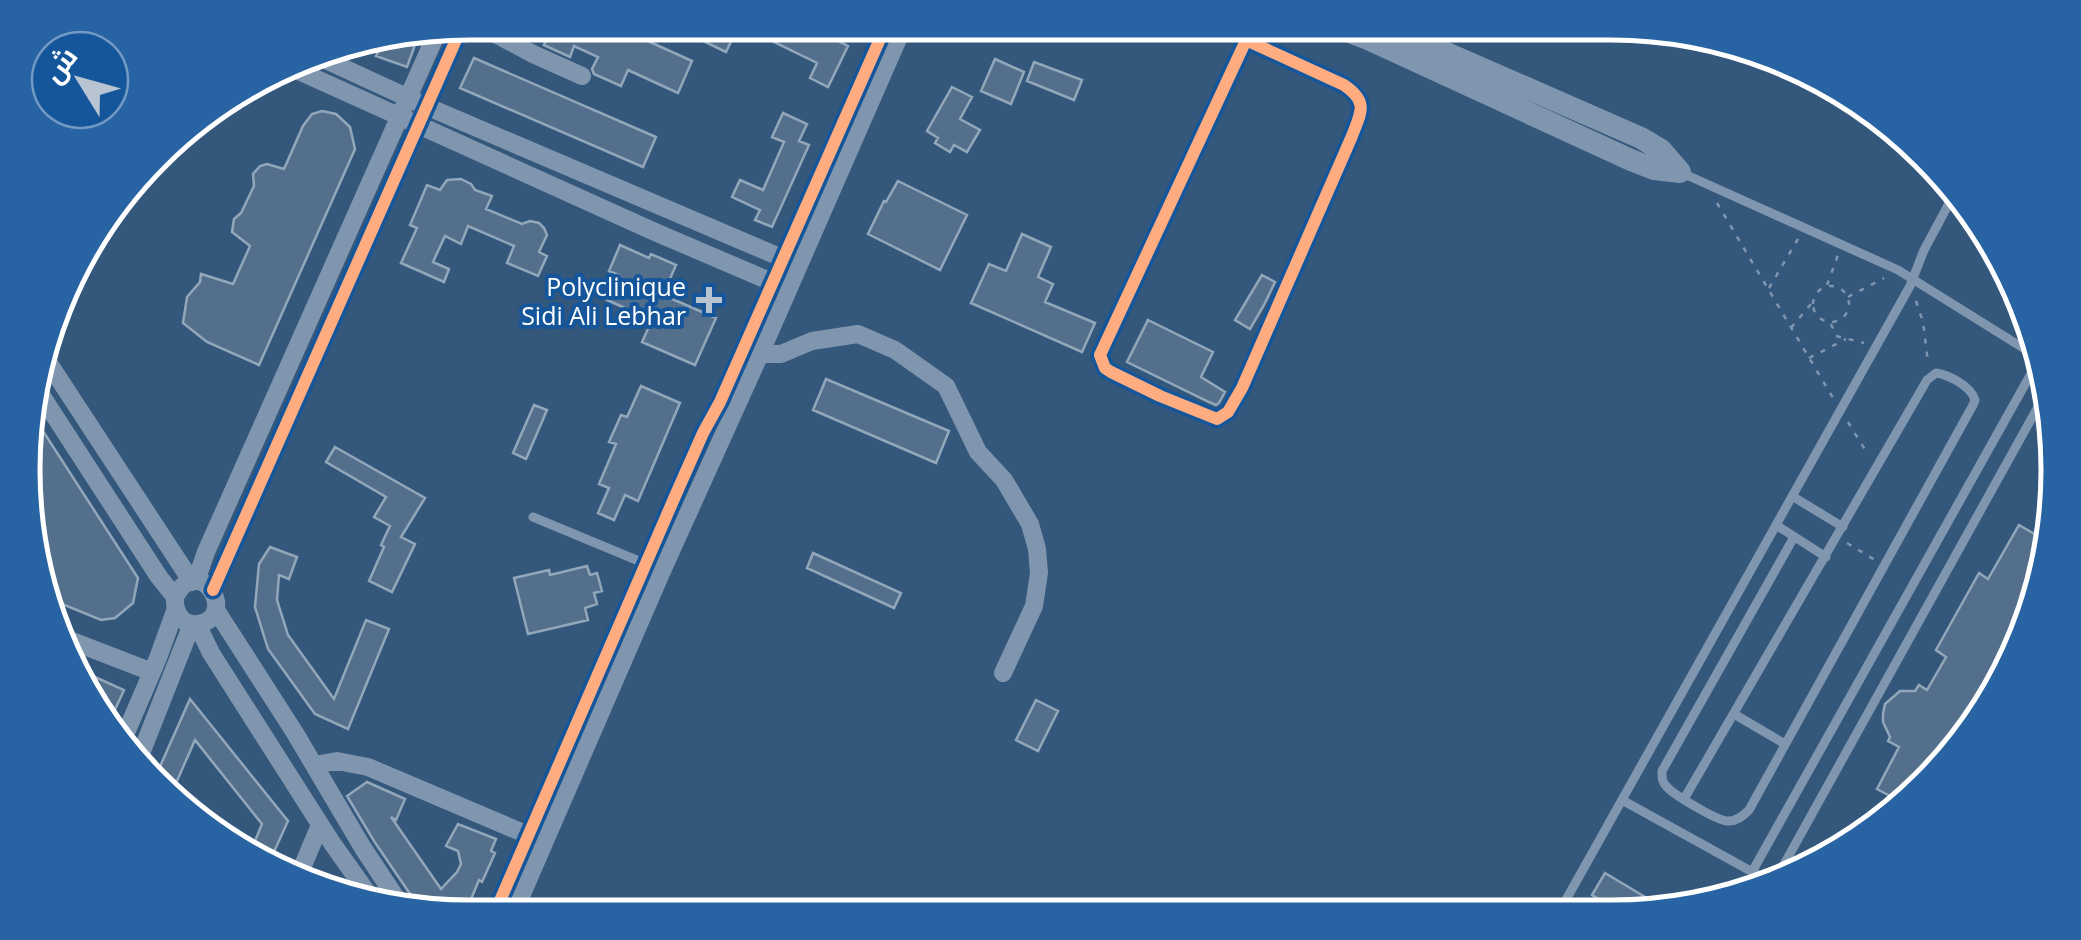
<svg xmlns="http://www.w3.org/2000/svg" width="2081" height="940" font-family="'Open Sans',Cairo,sans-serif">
<rect width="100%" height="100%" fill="#34577c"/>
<!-- building -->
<path fill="#536f8c" stroke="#93a7bb" stroke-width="2.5" d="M520 22H606L692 61 678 93 628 70 621 86 594 74 592 69 598 57 574 46 570 57 544 45 548 35Z
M712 22H800L848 46 828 87 810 78 817 63 739 25 726 52 703 41Z
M420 31 407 67 376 56 378 52 351 42Z
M474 58 656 137 643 167 460 88Z
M995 59 1024 72 1011 104 981 91Z
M1034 62 1082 80 1074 100 1027 81Z
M952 87 972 97 960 119 980 130 967 152 954 145 950 152 935 143 938 138 927 131Z
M322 111 336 114 350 127 355 149 259 365 207 342 183 323 187 297 200 282 201 274 233 284 250 246 232 232 234 219 241 213 254 186 253 174 260 166 267 164 284 169 303 126 312 114Z
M783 113 807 124 799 141 809 145 772 227 755 220 760 210 732 197 740 180 763 190 784 142 772 137Z
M461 179 471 184 475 190 492 196 486 209 522 224 530 221 539 223 544 228 547 235 539 252 547 256 538 276 507 263 514 246 468 226 461 244 445 236 433 262 449 269 444 282 401 263 417 228 410 225 427 185 440 190 447 180Z
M898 181 967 215 940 270 868 234 884 201 886 202Z
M1022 234 1051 247 1038 277 1053 284 1045 302 1095 323 1082 352 971 303 989 264 1006 271Z
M620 245 649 258 651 254 676 265 663 295 716 318 695 365 642 342 652 320 607 300 618 275 609 271Z
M1262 275 1275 282 1264 305 1250 329 1235 320Z
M1148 320 1213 352 1201 377 1225 392 1219 403 1216 405 1209 402 1127 362Z
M826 379 949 431 936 463 813 410Z
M641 386 680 403 638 501 625 495 614 520 598 513 609 488 599 484 616 444 609 442 621 415 627 417Z
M534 405 547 410 526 459 513 453Z
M30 411 138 578 133 603 115 618 101 620 50 599 26 529Z
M335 447 425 498 401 537 415 544 392 592 369 581 384 547 381 545 390 526 374 517 386 497 326 462Z
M2019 525 2045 540 2025 641 1966 742 1905 804 1877 789 1899 747 1888 741 1890 737 1883 722V714L1885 704 1900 691H1915L1919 685 1927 690 1946 657 1936 650 1979 573 1988 579Z
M270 547 297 557 289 579 279 575 277 600 288 635 334 699 366 620 389 629 348 729 315 714 268 649 255 607 259 564Z
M813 553 901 593 894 608 807 568Z
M587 566 590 575 597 573 602 591 594 593 597 604 585 608 588 620 528 634 514 578 549 570 550 575Z
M73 667 124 690 108 725 82 693Z
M190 699 288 821 268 865 250 853 262 824 195 740 169 799 154 780Z
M1036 700 1058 711 1038 751 1016 740Z
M367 782 405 799 396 820 391 817 441 889 457 872 461 864 458 851 446 846 458 824 496 839 491 851 495 853 482 882 479 880 464 916 419 907 374 841 347 796Z
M1605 873 1672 913 1624 914 1592 895Z"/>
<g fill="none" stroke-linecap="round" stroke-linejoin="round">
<!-- path -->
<path stroke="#7f96ae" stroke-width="2.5" stroke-dasharray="5 8" stroke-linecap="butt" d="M1717 203 1833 398
M1827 285 1838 255
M1813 304a18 18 0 1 1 36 0a18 18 0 1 1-36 0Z
M1769 288 1798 239
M1848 297 1884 278
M1916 301 1923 322 1928 362
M1831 324 1836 336 1864 343
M1791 328 1811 304
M1809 358 1846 339
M1848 422 1867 453
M1847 543 1875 560"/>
<!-- service -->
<path stroke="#7f96ae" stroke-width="9" d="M1680 172 1898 270 2036 356
M1792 496 1843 527
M533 517 646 564
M1776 525 1826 557
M1734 714 1785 744
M1684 799 1927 380 1936 373C1949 375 1971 386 1975 400L1973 405 1749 810C1743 816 1736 822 1727 821 1716 820 1674 795 1667 787 1662 782 1662 779 1662 771L1794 537
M1622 800 1776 885
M1752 872 2037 363
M1772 886 2044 396
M1558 914 1910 286 1924 250 1954 194"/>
<!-- minor -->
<path stroke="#7f96ae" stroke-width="18" d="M475 23 533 54 582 76
M1246 40 1344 85C1369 102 1361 112 1352 136L1242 388 1228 412 1217 419 1160 396 1111 372 1105 368 1100 355 1254 23
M313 54 428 107 789 261
M290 67 655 232 779 285
M42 353 192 582
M760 354H781L812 341 858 334 895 350 946 386 978 452 1004 480 1030 524 1037 549 1039 573 1034 606 1003 673
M32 381 159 577 175 597C174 611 181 626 198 624 240 617 199 550 175 597
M196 581 206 552 439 28
M213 590 463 24
M216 610 295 733 363 848 400 904
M197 624 211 653 332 843 371 898
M64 638 152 672
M122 742 158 658 175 611
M138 761 192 624
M315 765 337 761 368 767 528 835
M296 882 320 825
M493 917 676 494 703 433 720 402 887 23
M512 917 662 571 760 354 905 23"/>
<!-- tertiary -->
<path stroke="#7f96ae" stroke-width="22" d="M1326 23 1368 39 1631 160 1654 169 1680 172
M1378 23 1641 138 1661 150 1680 172"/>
<defs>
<path id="cycleway" d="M1246 40 1344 85C1369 102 1361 112 1352 136L1242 388 1228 412 1217 419 1160 396 1111 372 1105 368 1100 355 1254 23
M213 590 463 24
M493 917 676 494 703 433 720 402 887 23"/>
</defs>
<!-- cycleway casing -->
<use href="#cycleway" stroke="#15569b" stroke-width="19"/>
<!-- cycleway -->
<use href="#cycleway" stroke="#ffac80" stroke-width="12"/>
</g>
<!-- markers -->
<path fill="#b8c4d1" stroke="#15569b" stroke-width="4" d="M704 285h10v10h10v10h-10v10h-10v-10h-10v-10h10z"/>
<g text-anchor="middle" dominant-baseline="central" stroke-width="8" stroke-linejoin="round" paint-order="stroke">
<!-- poi labels -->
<g font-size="25" fill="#fff" stroke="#15569b" text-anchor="end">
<text x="686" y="286">Polyclinique<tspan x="686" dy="29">Sidi Ali Lebhar</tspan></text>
</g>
</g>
<!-- crop -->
<path d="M0 0H2081V940H0ZM470 40H1611A430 430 0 0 1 2041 470V470A430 430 0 0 1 1611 900H470A430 430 0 0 1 40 470V470A430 430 0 0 1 470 40Z" fill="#2864a3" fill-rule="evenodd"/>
<path fill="none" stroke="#fff" stroke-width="5" d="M470 40H1611A430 430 0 0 1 2041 470V470A430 430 0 0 1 1611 900H470A430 430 0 0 1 40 470V470A430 430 0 0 1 470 40Z"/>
<!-- north arrow -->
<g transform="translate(80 80) rotate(307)"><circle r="48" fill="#15569b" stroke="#739ac3" stroke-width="2.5"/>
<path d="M0-8L18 38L0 25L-18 38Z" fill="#b8c4d1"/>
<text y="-15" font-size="28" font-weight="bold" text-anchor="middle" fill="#ffffff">ش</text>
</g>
</svg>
